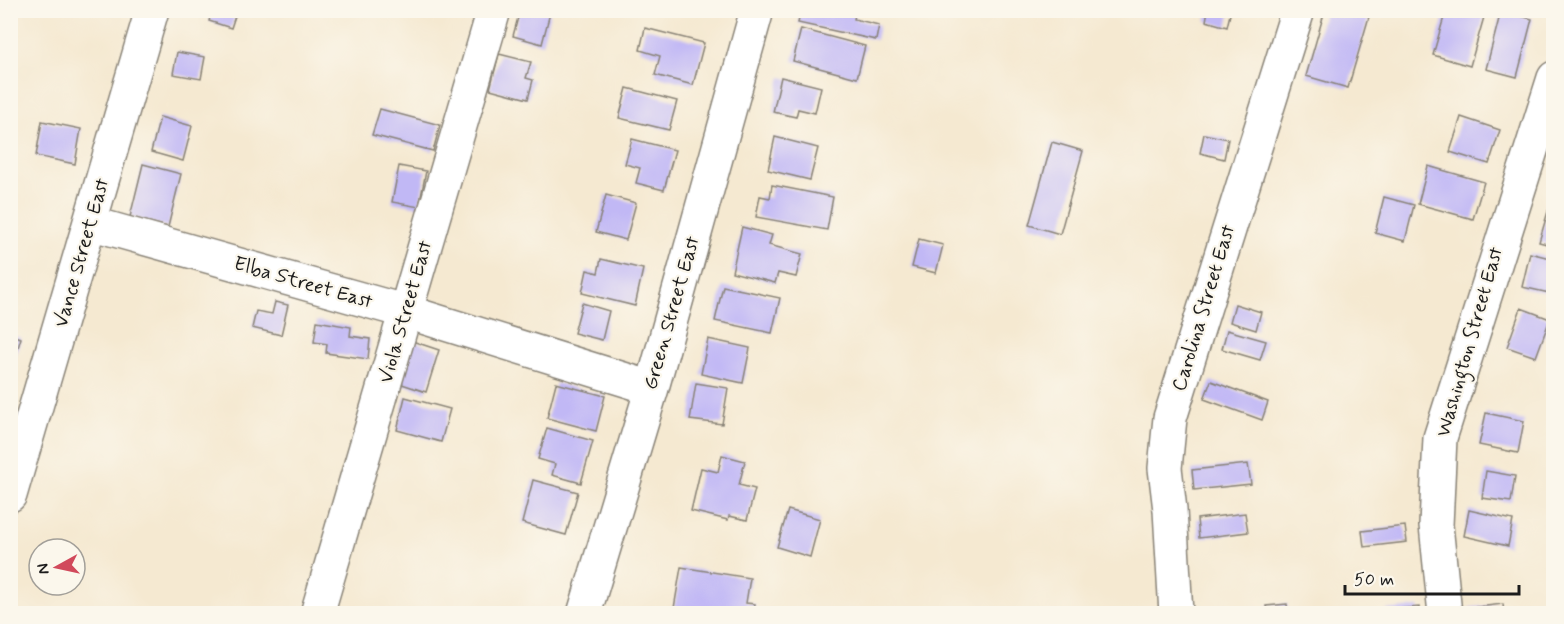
<svg xmlns="http://www.w3.org/2000/svg" width="1564" height="624" font-family="Mynerve,sans-serif">
<rect width="100%" height="100%" fill="#fbf7ec"/>
<filter id="ink" filterUnits="userSpaceOnUse"><feTurbulence type="fractalNoise" baseFrequency=".0167" numOctaves="2"/><feDisplacementMap in="SourceGraphic" scale="12" xChannelSelector="R" yChannelSelector="G"/><feConvolveMatrix kernelMatrix="1 2 1 2 8 2 1 2 1" color-interpolation-filters="sRGB"/></filter>
<filter id="wash" filterUnits="userSpaceOnUse"><feTurbulence type="fractalNoise" baseFrequency=".008" numOctaves="4" result="noise"/><feDisplacementMap in="SourceGraphic" scale="24" xChannelSelector="R" yChannelSelector="G"/><feGaussianBlur stdDeviation="1.35" result="paint"/><feColorMatrix in="noise" values="0 0 0 0 0 0 0 0 0 0 0 0 0 0 0 0 0 1.4 0 .05"/><feComposite in="paint" operator="in"/></filter>
<g filter="url(#wash)">
<rect width="100%" height="100%" fill="#f5e9d1"/>
<g id="blocks">
<!-- building -->
<path fill="#c1b8f5" d="M212 10H237L231 28 209 21Z
M520 10 550 13 542 44 513 36Z
M801 10H856L854 19 879 25 876 40 798 23Z
M1208 10H1231L1227 27 1206 21Z
M1325 10H1371L1348 88 1306 76Z
M1446 10H1486L1470 66 1433 55Z
M1501 11 1532 19 1517 77 1486 69Z
M645 28 704 43 693 85 655 75 660 56 640 50Z
M801 29 865 46 857 78 793 61Z
M177 52 205 57 201 79 173 74Z
M499 54 531 62 526 78 533 80 528 99 490 89Z
M781 77 821 87 815 113 798 109 796 117 773 112Z
M627 88 677 101 669 130 619 118Z
M380 109 440 125 433 151 372 135Z
M160 117 192 126 183 161 151 152Z
M1461 117 1500 130 1489 164 1450 152Z
M42 121 81 129 75 164 36 156Z
M1204 134 1228 139 1224 159 1200 153Z
M775 137 818 148 810 180 768 170Z
M632 139 675 150 664 190 636 183 640 168 625 164Z
M1052 142 1083 151 1060 234 1029 225Z
M143 164 181 174 168 227 130 217Z
M399 166 426 171 419 207 392 202Z
M1428 166 1484 182 1473 219 1418 204Z
M772 185 833 197 827 230 756 217 760 196 770 198Z
M606 195 636 203 626 240 596 232Z
M1384 197 1414 205 1405 241 1375 233Z
M1549 208 1554 209V246L1539 242Z
M742 227 772 235 769 245 802 254 796 277 778 273 775 283 732 272Z
M919 239 943 245 936 273 912 267Z
M1530 253 1554 259V294L1522 287Z
M601 259 643 269 635 306 582 293 587 270 598 273Z
M723 286 780 298 772 333 715 321Z
M275 302 288 305 281 335 252 328 256 311 272 314Z
M582 303 609 311 602 340 574 333Z
M1235 304 1261 312 1256 330 1230 322Z
M1521 308 1550 319 1536 357 1507 347Z
M317 321 351 327 350 336 370 339 368 359 326 353 327 344 314 342Z
M1227 330 1266 341 1260 360 1222 349Z
M10 335 21 338 12 367 10 366Z
M708 339 750 348 743 383 701 374Z
M412 341 439 350 426 392 399 383Z
M1211 381 1268 402 1262 420 1204 399Z
M556 383 605 396 596 431 547 418Z
M696 383 728 388 722 424 690 420Z
M405 397 450 409 441 442 397 430Z
M1486 413 1524 421 1518 453 1479 445Z
M547 428 593 441 581 483 552 475 555 464 538 459Z
M722 455 745 461 739 485 755 489 747 520 729 516 728 520 691 511 701 468 718 472Z
M1248 464 1251 484 1194 490 1192 470Z
M1486 471 1515 476 1511 502 1482 498Z
M533 480 578 492 566 535 522 523Z
M788 510 820 519 810 557 777 547Z
M1469 510 1513 520 1508 546 1464 536Z
M1245 513 1248 532 1199 538 1197 519Z
M1405 526 1407 542 1364 547 1362 531Z
M681 567 750 578 746 603 755 604 754 614H673Z
M1287 604 1288 614H1267L1266 606Z
M1503 604 1504 614H1470L1469 608Z
M1419 607V614H1388L1387 610Z"/>
</g>
</g>
<g filter="url(#ink)">
<use href="#blocks" fill-opacity="0" stroke="#888276" stroke-width="1.5"/>
<g fill="none" stroke-linecap="round" stroke-linejoin="round">
<defs>
<path id="minor" d="M90 223 407 312 652 388
M10 495 152 10
M317 614 494 10
M584 614 652 388 757 10
M1176 614 1170 510 1165 468 1170 418 1298 10
M1445 614 1436 525 1440 438 1554 78"/>
</defs>
<!-- minor casing -->
<use href="#minor" stroke="#888276" stroke-width="36"/>
<!-- minor -->
<use href="#minor" stroke="#fff" stroke-width="33"/>
</g>
</g>
<g text-anchor="middle" dominant-baseline="central" stroke-width="4.5" stroke-linejoin="round" paint-order="stroke">
<!-- street labels -->
<g font-size="20" fill="#1c1c1c" stroke="#fbf7ec">
<text transform="translate(82 253) rotate(-74)">Vance Street East</text>
<text transform="translate(303 283) rotate(16)">Elba Street East</text>
<text transform="translate(1204 308) rotate(-73)">Carolina Street East</text>
<text transform="translate(406 312) rotate(-74)">Viola Street East</text>
<text transform="translate(672 313) rotate(-74)">Green Street East</text>
<text transform="translate(1470 342) rotate(-74)">Washington Street East</text>
</g>
</g>
<!-- margin -->
<rect width="1564" height="624" fill="none" stroke="#fbf7ec" stroke-width="36"/>
<!-- north arrow -->
<g transform="translate(57 567) rotate(262)"><circle r="28" fill="#fbf7ec" stroke="#a29f99" stroke-width="1.5"/>
<path d="M0-4.5L10 22L0 15L-10 22Z" fill="#d1495b"/>
<text y="-9" font-size="16" font-weight="bold" text-anchor="middle" fill="#1c1c1c">N</text>
</g>
<!-- scale -->
<path d="M1345 585v9h174v-9" fill="none" stroke="#1c1c1c" stroke-width="3"/>
<text x="1354" y="585" font-size="18" fill="#1c1c1c" stroke="#fbf7ec" stroke-width="4.5" paint-order="stroke">50 m</text>
</svg>
